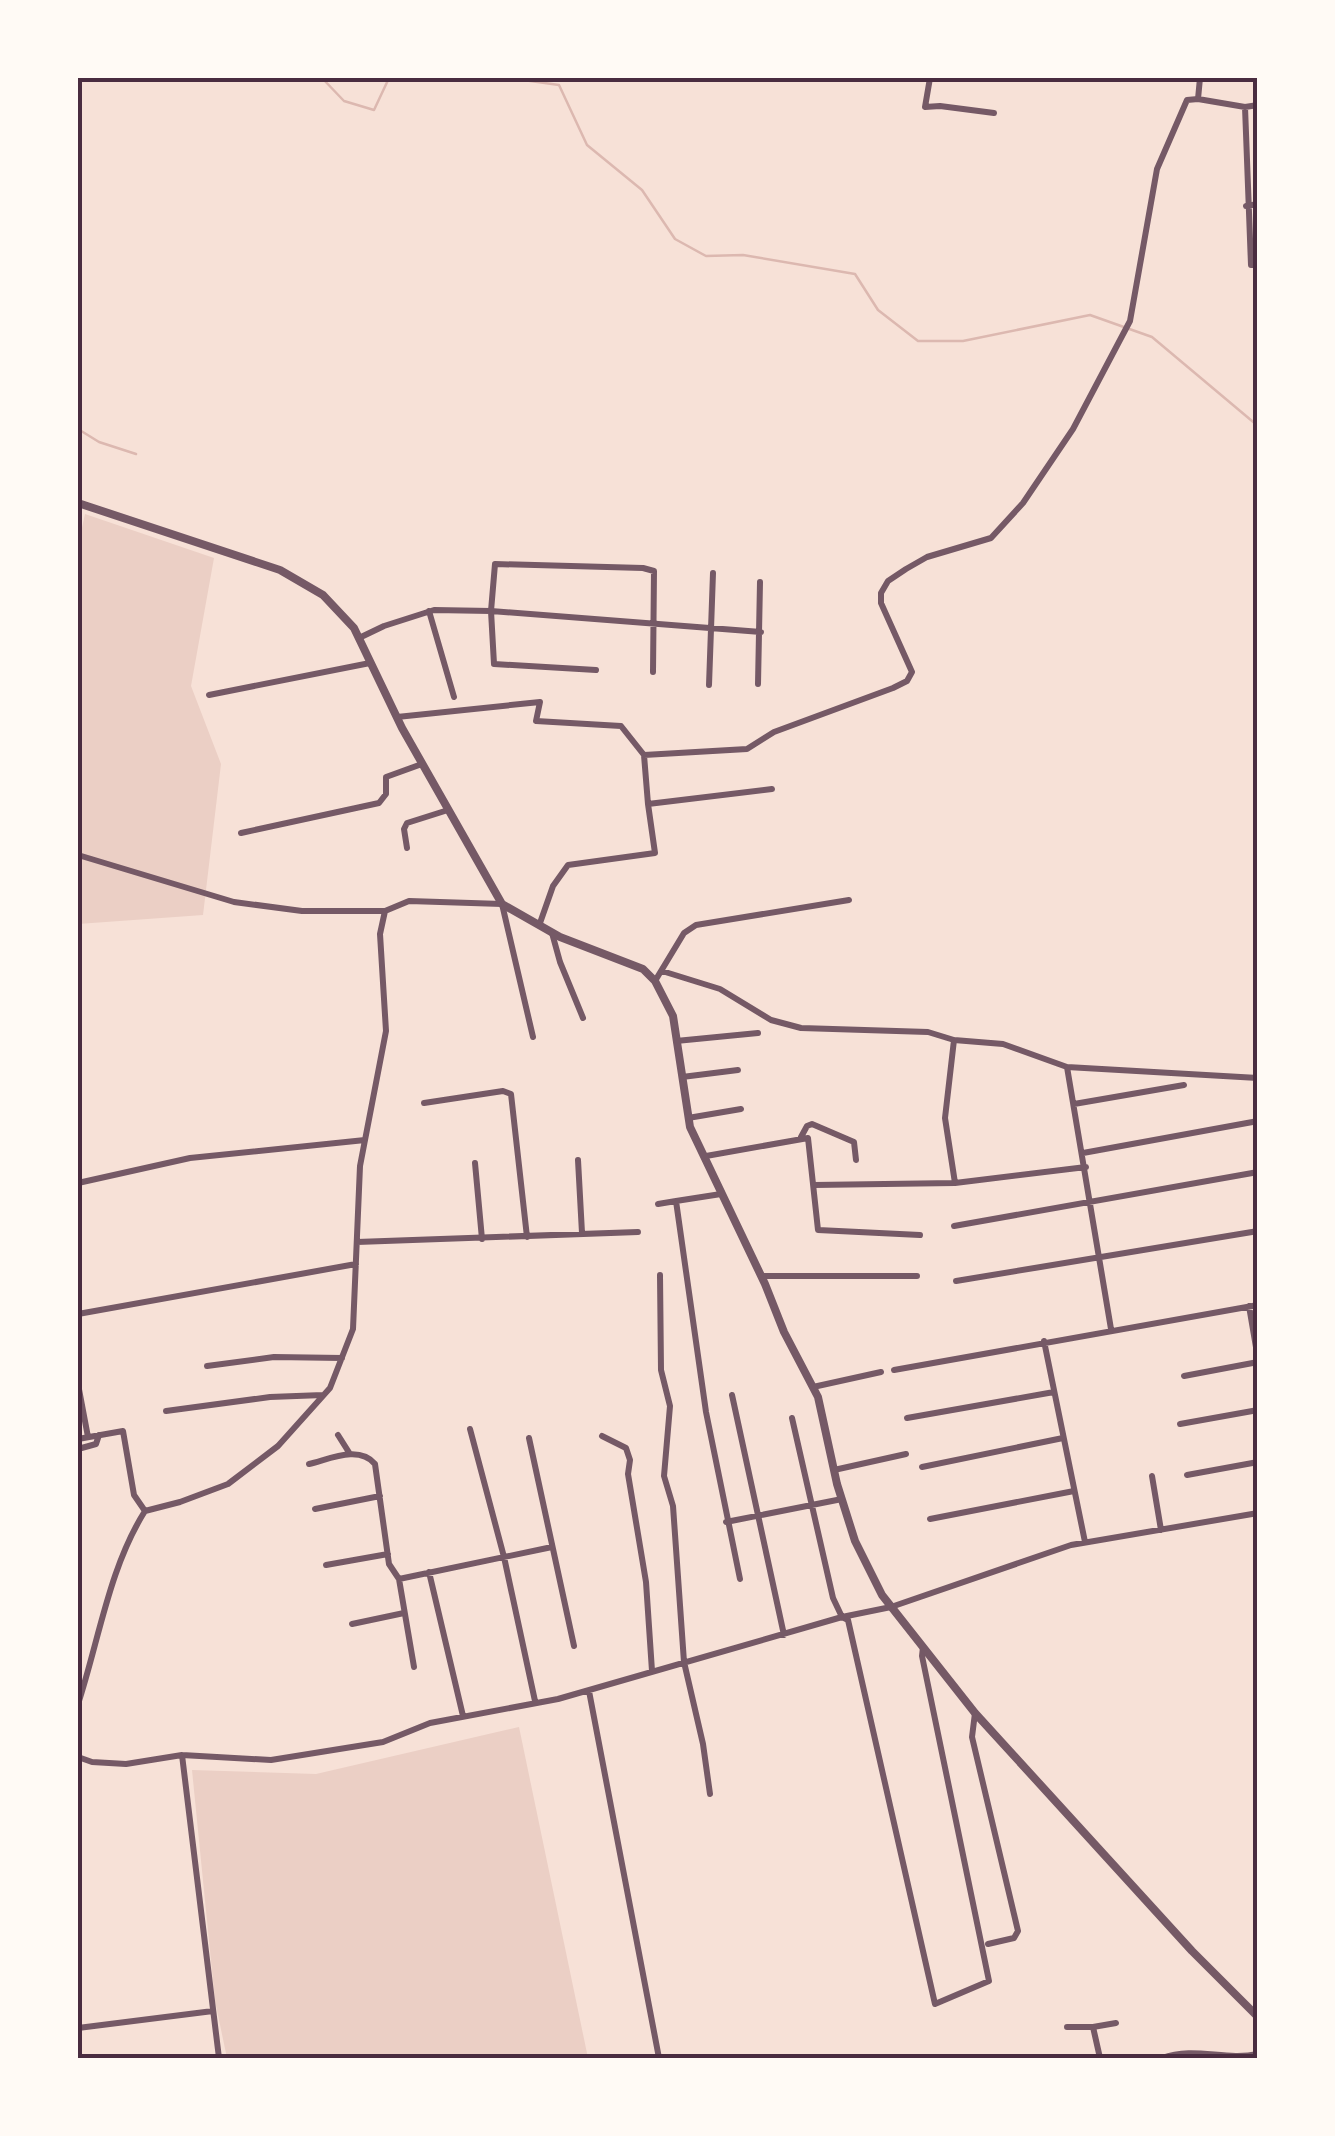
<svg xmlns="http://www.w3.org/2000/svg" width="1335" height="2136" font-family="Spectral,serif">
<rect width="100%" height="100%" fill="#f7e1d7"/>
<!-- green -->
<path fill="#ebcfc5" d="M85 514 214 558 191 686 221 764 203 915 78 924V546Z
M519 1727 588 2058H227L215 2001 192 1770 316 1774Z"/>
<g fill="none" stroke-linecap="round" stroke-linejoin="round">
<!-- stream -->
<path stroke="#dcb8b0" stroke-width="2.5" d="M322 78 344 101 374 110 389 78
M509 78 559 85 587 145 642 190 675 239 706 256 743 255 855 274 878 310 918 341H963L1090 315 1152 337 1258 426
M78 429 99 442 136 454"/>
<!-- minor -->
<path stroke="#755966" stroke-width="6" d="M930 78 925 107 940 106 994 113
M1200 78 1198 99 1245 107 1258 105
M1245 107 1251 265H1258
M1246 206 1258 204
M429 611 454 697
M359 638 384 626 434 610 491 611 761 632
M596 670 494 664 491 611 495 564 643 568 654 571 653 672
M758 684 760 582
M709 685 713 573
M209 695 370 663
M397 717 540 702 536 721 621 726 644 755 648 804 772 789
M644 755 747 749 774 732 893 688 907 681 912 672 881 603V593L888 581 906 569 927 557 991 538 1023 503 1073 429 1130 321 1157 169 1187 100 1198 99
M241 833 379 803 386 794V777L422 764
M407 848 404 829 407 823 448 810
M78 855 234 902 302 911H385
M540 923 553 886 568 865 655 853 648 804
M552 933 560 962 583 1018
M662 971 720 989 771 1020 801 1028 928 1032 954 1040 1003 1044 1067 1067 1258 1078
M655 981 684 933 696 925 849 900
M954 1040 945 1118 955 1183
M676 1041 758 1033
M1067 1067 1111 1329
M682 1077 738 1070
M424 1103 503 1091 511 1094 527 1237
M1074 1104 1184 1085
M688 1118 741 1109
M801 1137 807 1126 812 1124 854 1142 856 1160
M1083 1153 1258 1121
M706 1156 808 1138 818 1230 920 1235
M578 1160 582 1233
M475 1163 482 1239
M78 1183 190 1158 365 1140
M814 1185 955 1183 1086 1167
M721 1194 676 1201 706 1412 740 1579
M658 1204 676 1201
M954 1226 1258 1172
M357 1242 638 1232
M660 1275 661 1370 670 1406 664 1476 673 1506 684 1662 703 1744 710 1794
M761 1276H917
M956 1281 1258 1231
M1249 1306 1258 1359
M78 1314 356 1264
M1044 1341 1085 1542
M207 1366 274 1357 342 1358
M894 1370 1258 1305
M1184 1376 1258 1362
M78 1384 88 1437
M813 1387 881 1372
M732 1395 784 1635
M166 1411 270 1397 323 1395
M792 1418 833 1598 842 1617 848 1620 935 2004 989 1981 922 1656 923 1647
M907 1418 1054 1392
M1180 1424 1258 1410
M470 1429 504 1557 535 1701
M338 1435 350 1454
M602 1436 626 1448 630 1460 628 1474 646 1582 652 1671
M529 1438 574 1646
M78 1439 123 1431 134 1495 145 1511
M78 1449 96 1444 99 1435
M309 1464C330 1459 359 1445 375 1464L389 1564 399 1579 552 1547
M922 1467 1063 1438
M834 1470 906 1454
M1187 1475 1258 1462
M1152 1476 1161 1530
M315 1509 380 1496
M930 1519 1074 1491
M726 1522 842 1499
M326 1565 388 1554
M429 1572 463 1716
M399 1579 414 1667
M352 1624 404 1613
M589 1691 659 2058
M78 1704C99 1640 109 1568 145 1511L180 1502 228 1484 278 1446 330 1388 353 1329 360 1166 386 1031 380 934 385 911 409 901 502 904 533 1037
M975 1713 972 1737 1018 1931 1014 1938 988 1944
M182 1755 219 2058
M78 1757 92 1762 126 1764 182 1755 271 1760 383 1742 430 1723 558 1699 842 1617 891 1607 1071 1545 1258 1513
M1067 2027H1093L1100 2058
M1093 2027 1116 2023
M78 2028 213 2011
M1162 2058C1195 2046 1224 2061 1258 2054"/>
<!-- tertiary -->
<path stroke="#755966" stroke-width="8" d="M78 503 280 570 323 595 354 628 402 728 502 904 560 937 643 969 655 981 673 1016 690 1127 765 1284 784 1332 818 1397 837 1484 855 1541 882 1595 975 1713 1192 1951 1258 2017"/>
</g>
<!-- border -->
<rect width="1335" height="2136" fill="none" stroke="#fffaf5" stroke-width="160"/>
<rect x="80" y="80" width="1175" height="1976" fill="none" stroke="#4a2c40" stroke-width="4"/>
</svg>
